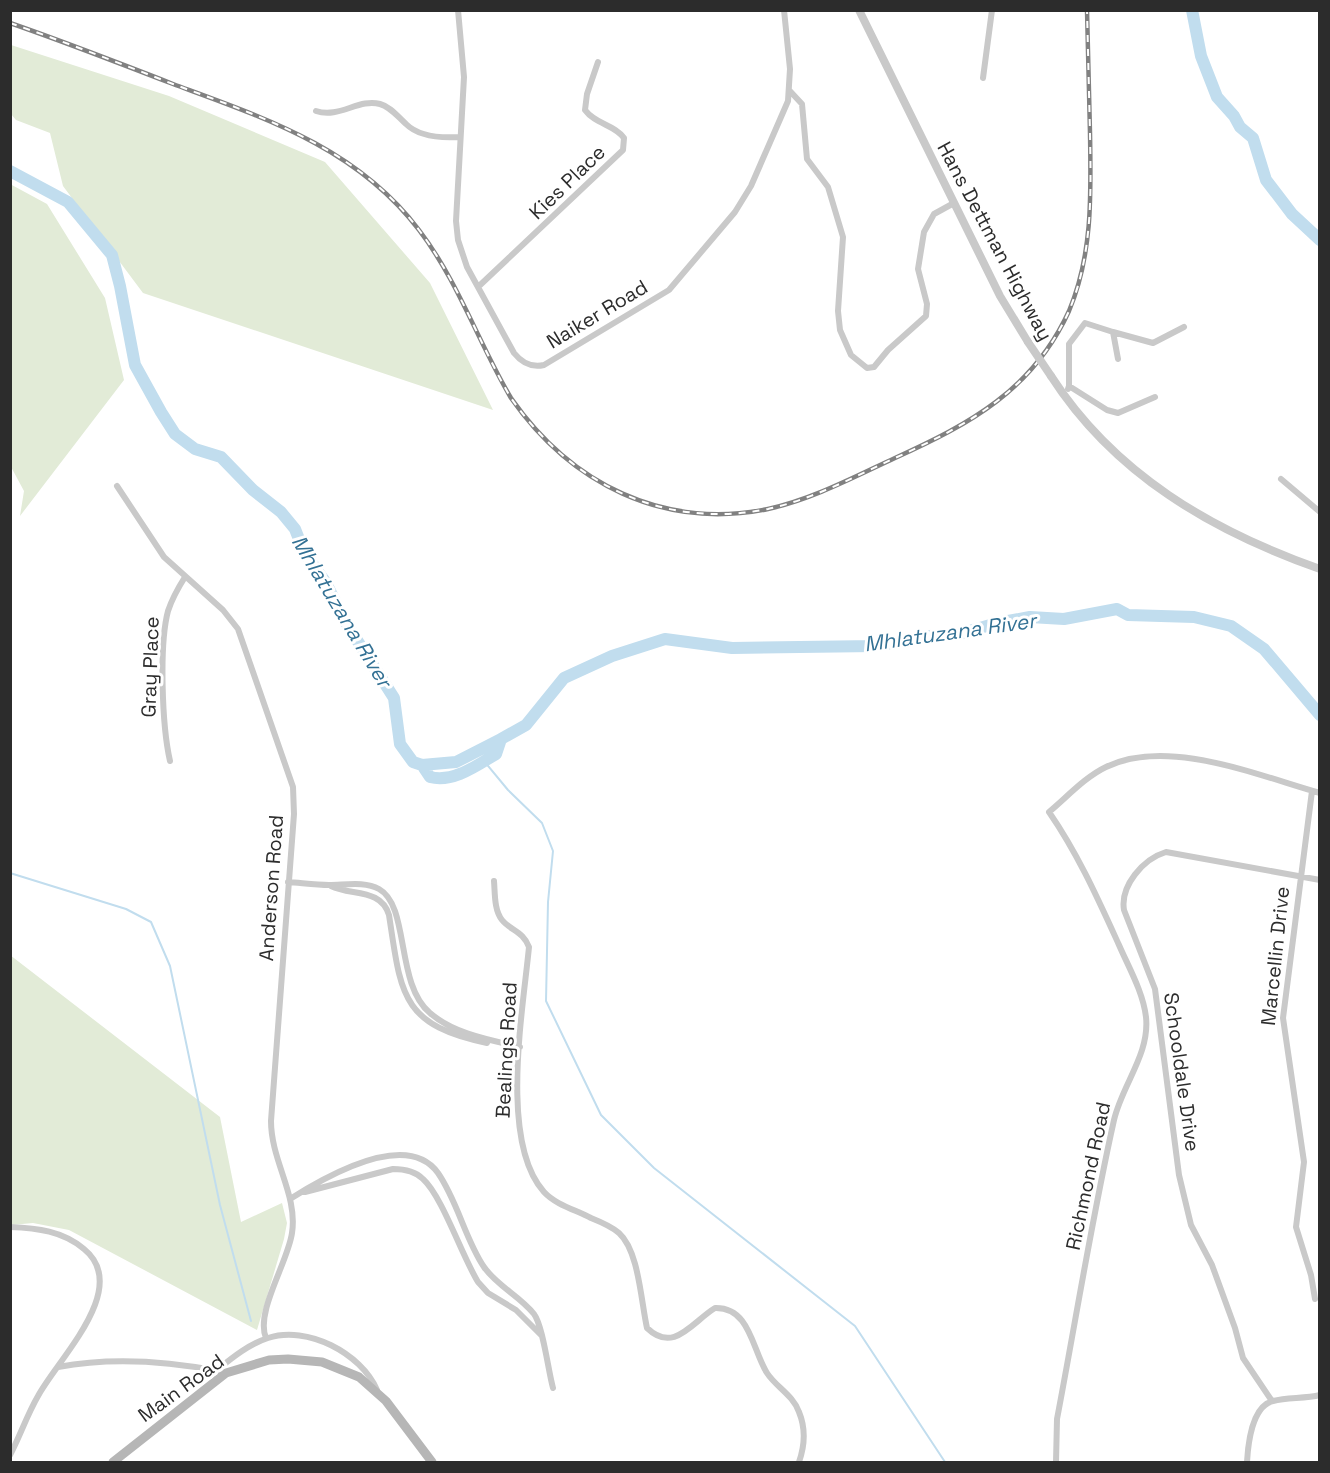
<svg xmlns="http://www.w3.org/2000/svg" width="1330" height="1473" font-family="'Space Grotesk',sans-serif">
<rect width="100%" height="100%" fill="#fff"/>
<!-- green -->
<path fill="#e2ebd7" d="M11 45 169 96 325 162 430 283 493 410 143 293 63 186 50 133 16 120 11 114Z
M10 184 47 204 105 298 124 380 20 516 24 491 10 465Z
M10 955 220 1117 241 1222 282 1203 287 1223 284 1239 257 1330 69 1230 33 1223 11 1225Z"/>
<g fill="none" stroke-linecap="round" stroke-linejoin="round">
<!-- stream -->
<path stroke="#c1ddee" stroke-width="2" d="M484 761 508 790 542 823 553 851 548 902 546 1001 601 1115 654 1168 855 1326 945 1462
M10 873 126 909 151 922 170 966 220 1205 251 1321"/>
<!-- river -->
<path stroke="#c1ddee" stroke-width="12" d="M1192 10 1201 56 1217 97 1234 116 1240 127 1253 138 1266 180 1292 214 1320 240
M10 171 68 202 112 255 120 286 135 365 161 412 175 434 195 449 221 457 253 490 281 512 295 529 304 552 326 583 346 623 394 698 400 744 413 762 422 765 430 777C453 783 476 766 496 754L501 739 526 725 564 678 612 656 665 639 732 648 875 646 929 636 956 635 997 623 1030 617 1064 619 1117 609 1128 615 1194 617 1231 626 1264 649 1320 715
M422 765 456 762 501 739"/>
<!-- minor -->
<path stroke="#c9c9c9" stroke-width="6" d="M458 10 464 77 456 221 458 240 467 267 514 353C522 363 531 368 544 365L669 290 735 212 751 186 788 101 790 69 784 10
M983 78 992 10
M789 90 802 104 807 159 828 187 843 237 838 311 840 330 851 355 867 368 874 367 888 350 926 316 927 304 918 269 924 232 934 214 954 203
M316 111C339 119 359 98 380 104 391 107 398 117 406 124 419 137 442 138 459 137
M478 287 623 150 624 138C615 125 595 124 585 110L587 94 598 62
M1113 332 1153 343 1184 327
M1069 386V344L1085 323 1113 332 1118 359
M1068 389 1069 386 1107 410 1118 413 1155 397
M1281 479 1320 512
M117 486 164 557 223 610 238 629 293 787 294 814 271 1121C271 1161 298 1195 292 1233 288 1262 255 1312 266 1338
M170 761C162 726 159 645 168 611 172 599 178 588 185 577
M1312 791 1283 1018 1304 1162 1296 1227 1311 1275 1315 1299
M494 881C495 893 494 910 502 920 511 931 523 931 529 947 523 1010 499 1142 544 1192 556 1205 576 1210 591 1218 601 1222 611 1226 619 1233 639 1251 641 1302 647 1328 674 1354 692 1322 715 1308 750 1307 752 1349 767 1373 776 1387 793 1395 799 1412 806 1429 805 1445 799 1462
M288 882C302 883 316 885 329 885 345 885 365 881 379 889 410 906 395 984 430 1013 454 1034 490 1040 520 1047
M331 886C351 896 381 888 389 915 401 993 400 1025 487 1043
M305 1192 393 1169C404 1169 415 1171 423 1179 442 1196 462 1256 478 1282L488 1293 516 1310 541 1335
M290 1199C325 1177 406 1129 438 1173 458 1202 465 1239 484 1267 497 1286 520 1296 534 1314 543 1326 548 1370 553 1388
M10 1227C37 1228 63 1231 84 1249 132 1288 57 1360 38 1396 27 1415 20 1436 10 1455
M58 1367C110 1357 167 1361 219 1371
M217 1370C232 1358 249 1344 268 1338 307 1325 361 1353 377 1390
M1272 1401 1243 1358 1235 1328 1212 1265 1191 1225 1179 1175 1155 989 1124 910C1120 886 1143 859 1166 852L1320 880
M1056 1462 1057 1419C1076 1319 1092 1218 1114 1120 1122 1085 1150 1054 1146 1017 1143 992 1129 968 1119 945 1098 899 1078 854 1049 812 1067 797 1085 777 1106 767 1168 737 1259 776 1320 793
M1247 1462C1248 1444 1252 1406 1273 1401 1288 1397 1304 1399 1320 1395"/>
<!-- tertiary -->
<path stroke="#c9c9c9" stroke-width="8" d="M859 10 1000 296 1028 342
M1051 376C1114 474 1212 531 1320 569"/>
<!-- secondary -->
<path stroke="#b6b6b6" stroke-width="9" d="M113 1462 226 1373 269 1360 288 1359 322 1362 359 1377 386 1401 432 1462"/>
<defs>
<path id="rail" d="M10 23C65 42 119 63 173 84 265 118 357 148 419 230 458 281 479 344 511 398 571 484 663 530 768 509 813 499 854 477 895 458 970 424 1033 390 1069 311 1093 254 1091 193 1090 133 1089 92 1088 51 1087 10"/>
</defs>
<!-- rail casing -->
<use href="#rail" stroke="#818181" stroke-width="4.5"/>
<!-- rail -->
<use href="#rail" stroke="#fff" stroke-width="2" stroke-dasharray="7" stroke-linecap="butt"/>
<!-- tertiary-bridge -->
<path stroke="#c9c9c9" stroke-width="8" d="M1028 342 1051 376"/>
</g>
<g text-anchor="middle" dominant-baseline="central" stroke-width="6" stroke-linejoin="round" paint-order="stroke">
<!-- street labels -->
<g font-size="20" fill="#2c2c2c" stroke="#fff">
<text transform="translate(567 182) rotate(-44)">Kies Place</text>
<text transform="translate(995 241) rotate(62)">Hans Dettman Highway</text>
<text transform="translate(597 314) rotate(-31)">Naiker Road</text>
<text transform="translate(150 667) rotate(-88)">Gray Place</text>
<text transform="translate(271 888) rotate(-86)">Anderson Road</text>
<text transform="translate(1275 956) rotate(-84)">Marcellin Drive</text>
<text transform="translate(506 1050) rotate(-87)">Bealings Road</text>
<text transform="translate(1182 1072) rotate(82)">Schooldale Drive</text>
<text transform="translate(1088 1176) rotate(-78)">Richmond Road</text>
<text transform="translate(181 1388) rotate(-36)">Main Road</text>
</g>
<!-- water labels -->
<g font-size="21" font-style="italic" fill="#337194" stroke="#fff">
<text transform="translate(342 611) rotate(59)">Mhlatuzana River</text>
<text transform="translate(950 632) rotate(-8)">Mhlatuzana River</text>
</g>
</g>
<!-- border -->
<rect width="1330" height="1473" fill="none" stroke="#2c2c2c" stroke-width="24"/>
</svg>
